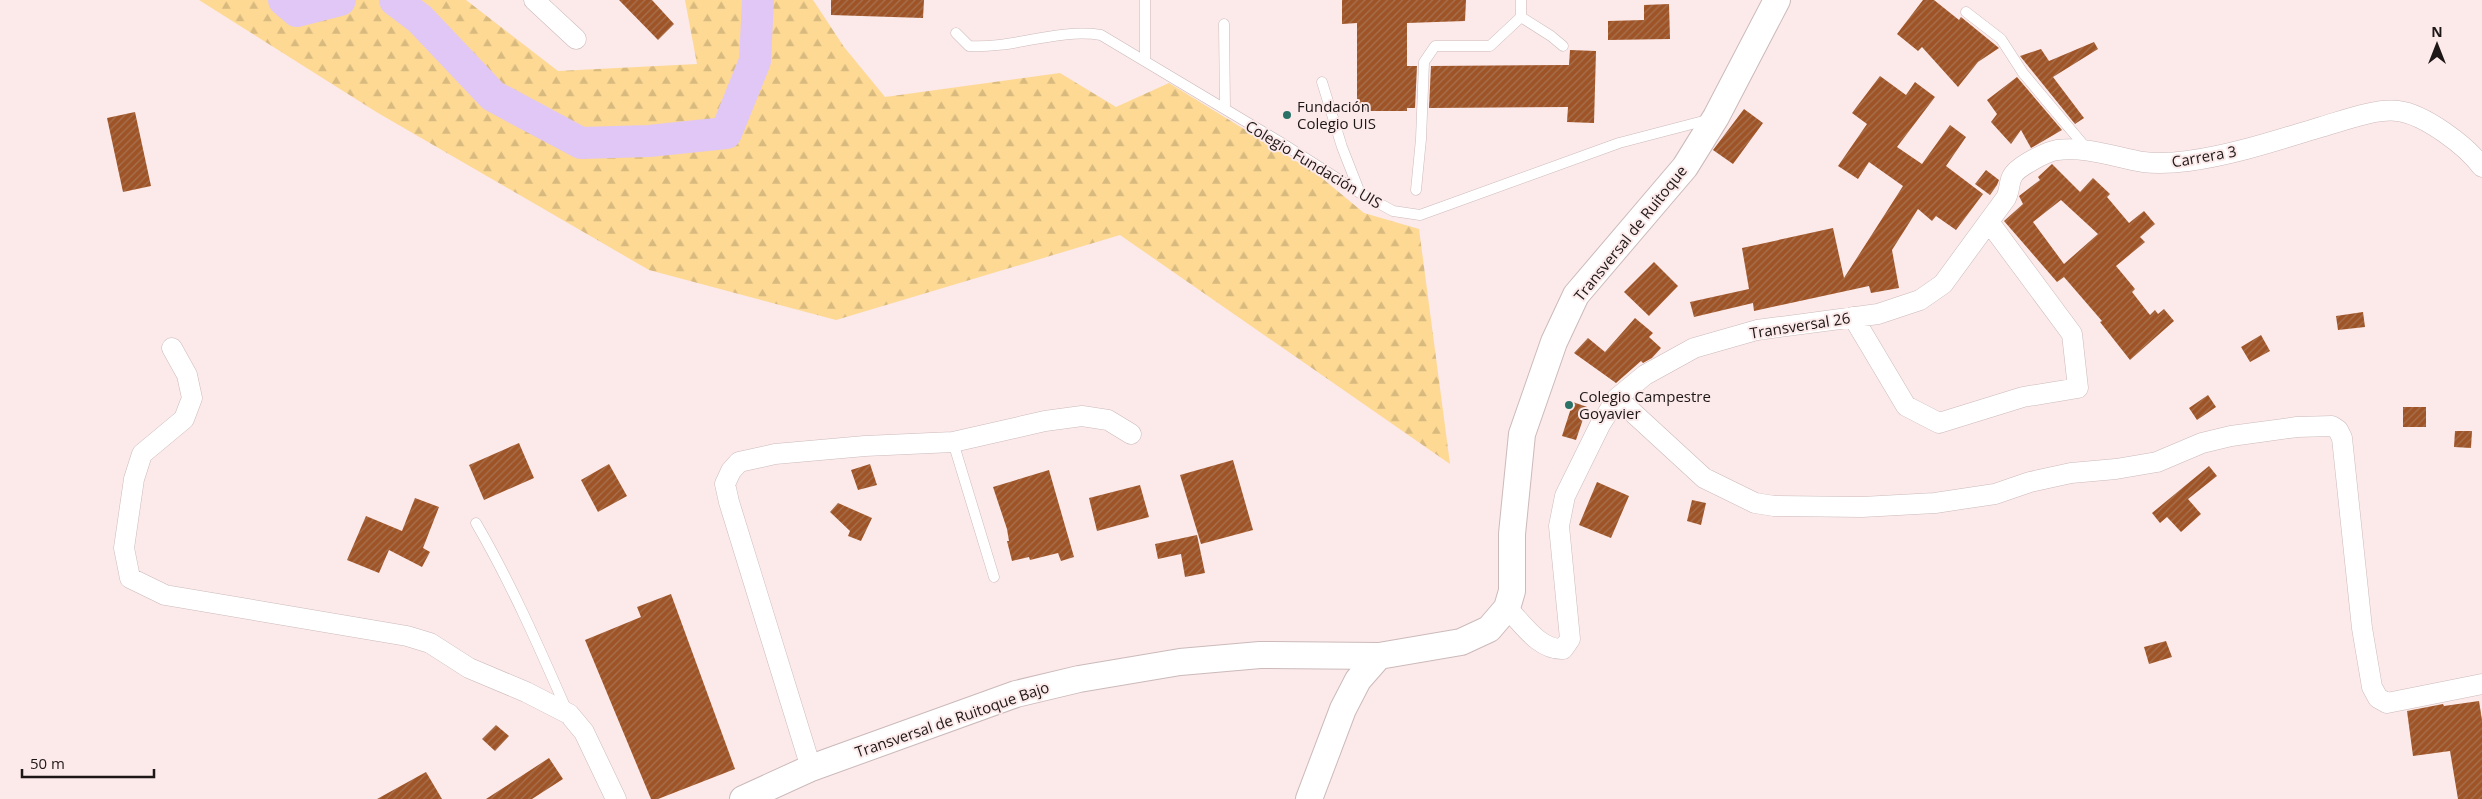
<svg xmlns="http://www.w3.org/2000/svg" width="2482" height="799" font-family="'Open Sans',sans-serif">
<defs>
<pattern id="forest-firs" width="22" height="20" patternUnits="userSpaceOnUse" patternTransform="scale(1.25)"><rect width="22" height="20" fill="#fdd994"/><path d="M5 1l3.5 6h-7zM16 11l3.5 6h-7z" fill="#d8ba7f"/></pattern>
<pattern id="building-hatch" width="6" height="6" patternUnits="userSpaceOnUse" patternTransform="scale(1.25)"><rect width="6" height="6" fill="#9e5426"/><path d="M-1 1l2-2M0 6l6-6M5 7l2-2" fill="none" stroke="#a77252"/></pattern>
</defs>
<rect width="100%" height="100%" fill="#fce9e9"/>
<!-- forest -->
<path fill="url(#forest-firs)" d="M199 0H466L558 71 697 64 685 0H813L844 47 885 97 1060 73 1116 107 1169 83 1317 174 1364 213 1419 229 1450 464 1120 235 836 320 649 270 378 113Z"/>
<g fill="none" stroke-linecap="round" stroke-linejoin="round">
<!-- river -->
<path stroke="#e0c7f5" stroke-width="32" d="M284 0 297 11 340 0
M395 0 420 19 493 96 581 143 649 141 726 133 755 61 758 0"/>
</g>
<!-- building -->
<path fill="url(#building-hatch)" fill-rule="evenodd" d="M619 0H652L674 24 658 40Z
M831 0H924L923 18 831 15Z
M1342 0H1466L1465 21 1407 23V66H1417L1415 108H1407V111H1357V23L1342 24Z
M1923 0H1934L1959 20 1961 17 1999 48 1978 62 1958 87 1922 47 1918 51 1897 34Z
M1669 4 1670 39 1608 40V21L1644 20V5Z
M2094 42 2098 49 2053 77 2084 118 2075 124 2020 56 2041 49 2049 61Z
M1570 50 1596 51 1594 123 1567 122 1568 107 1429 108 1431 66 1569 65Z
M1880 76 1906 95 1915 82 1935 97 1897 147 1922 164 1950 125 1966 137 1946 166 1983 194 1956 230 1936 216 1932 221 1918 209 1892 250 1899 288 1871 293 1869 286 1754 311 1753 303 1694 317 1690 302 1749 289 1742 248 1833 228 1844 278 1903 186 1869 162 1858 179 1838 166 1867 124 1852 113Z
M2017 77 2062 130 2031 148 2021 130 2011 144 1991 122 1997 114 1987 100Z
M1744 109 1763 123 1733 164 1713 150Z
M135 112 151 186 123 192 107 118Z
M2052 164 2080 192 2093 178 2110 194 2107 197 2129 223 2144 211 2155 224 2140 237 2145 242 2116 266 2135 289 2132 292 2150 315 2155 310 2158 314 2164 309 2174 321 2130 360 2100 322 2102 321 2064 277 2057 282 2004 221 2023 204 2019 196 2040 180 2038 177ZM2061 200 2098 234 2064 264 2033 222Z
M1986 170 1999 180 1997 185 1990 195 1975 184Z
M1654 262 1678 286 1649 316 1624 292Z
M2363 312 2365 327 2338 330 2336 316Z
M1635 318 1653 333 1649 337 1661 348 1652 358 1643 363 1641 361 1616 383 1574 353 1588 338 1605 352Z
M2261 335 2270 351 2250 362 2241 347Z
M2208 395 2216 407 2197 420 2189 408Z
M1573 402 1587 407 1576 440 1562 436Z
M2403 407H2426V427H2403Z
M2455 431H2472L2471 448 2454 447Z
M519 443 534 478 484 500 469 465Z
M1233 460 1253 530 1201 544 1180 475Z
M609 464 627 496 598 512 581 480Z
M870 464 877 485 858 490 851 470Z
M2209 466 2217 476 2188 499 2201 514 2181 532 2167 517 2160 523 2152 513Z
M1049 470 1074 557 1061 561 1058 553 1030 560 1029 557 1012 561 1007 541H1009L1007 529 993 487Z
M1597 482 1629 496 1611 538 1579 525Z
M1140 485 1149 517 1097 531 1089 498Z
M415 498 439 507 423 548 430 552 422 567 389 550 379 573 347 560 366 516 402 531Z
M1692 500 1706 503 1701 525 1687 521Z
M838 503 872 518 861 541 848 536 850 531 830 512Z
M1197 535 1205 573 1185 577 1181 554 1158 559 1155 544Z
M671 594 735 769 658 799H651L585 640 641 617 637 607Z
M2166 641 2172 657 2149 664 2144 647Z
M2479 701 2482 720V799H2458L2450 751 2413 756 2407 711 2443 704 2444 706Z
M496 725 509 736 495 751 482 739Z
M549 758 563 779 532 799H486Z
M426 772 442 799H377Z"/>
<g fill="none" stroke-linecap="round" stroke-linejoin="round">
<defs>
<path id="service" d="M1966 12 2001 39 2023 73 2087 149
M1521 17 1551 36 1563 46
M1224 24 1225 109
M956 33 969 46C1013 49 1057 28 1101 35L1280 142 1360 193 1393 211 1420 215 1619 143 1711 119
M1145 61V0
M1322 82 1342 147 1360 193
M1416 190 1421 139 1424 62 1435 46H1490L1521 17V0
M953 442 994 577
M476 523C511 583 539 647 567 711"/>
<path id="minor" d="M534 0 576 39
M1853 317 1906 406 1939 423 2023 397 2078 388 2072 334 1989 222
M172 348 187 375 192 398 184 419 142 454 134 479 124 548 130 578 165 595 407 636 430 643 469 668 526 692 569 714 584 732 616 799
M1617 398 1704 478 1755 503 1774 506 1862 507 1935 503 1995 494 2030 482 2071 473 2116 469 2157 462 2202 443 2231 436 2297 427 2332 426 2338 430 2342 438 2362 628 2372 687 2378 698 2387 703 2482 684
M1507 608C1523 624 1539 650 1563 649L1570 639 1559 526 1565 496 1600 425 1617 398 1645 375 1694 348 1757 330 1878 314 1920 300 1943 284 2006 198C2010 190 2009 182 2012 177 2016 167 2046 152 2057 150 2085 146 2115 157 2143 162 2158 164 2173 163 2188 161 2233 155 2278 140 2321 127 2342 121 2376 108 2398 111 2424 114 2467 146 2482 167
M811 768 729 502 725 484 731 471 739 462 775 454 865 446 953 442 1045 421 1082 416 1108 420 1131 434"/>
<path id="tertiary" d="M743 799 811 768 1016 694 1079 679 1180 662 1260 655 1379 656 1461 642 1489 629 1507 608 1512 591V534L1522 434 1554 342 1576 295 1685 167 1716 117 1777 0
M1309 799 1343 709 1358 680 1379 656"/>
</defs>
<!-- service casing -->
<use href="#service" stroke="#ccbabb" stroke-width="11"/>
<!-- minor casing -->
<use href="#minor" stroke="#ccbabb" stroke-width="21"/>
<!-- tertiary casing -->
<use href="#tertiary" stroke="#ccbabb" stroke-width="28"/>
<!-- service -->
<use href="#service" stroke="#fff" stroke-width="10"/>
<!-- minor -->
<use href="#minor" stroke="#fff" stroke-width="20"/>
<!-- tertiary -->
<use href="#tertiary" stroke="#fff" stroke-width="26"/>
</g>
<!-- markers -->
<g fill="#2a7167" stroke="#fce9e9" stroke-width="2">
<circle cx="1287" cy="115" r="5"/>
<circle cx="1569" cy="405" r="5"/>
</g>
<g text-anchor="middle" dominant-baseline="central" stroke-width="4" stroke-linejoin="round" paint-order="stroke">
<!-- poi labels -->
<g font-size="15" fill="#1e1717" stroke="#fce9e9" text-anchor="start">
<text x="1297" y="106">Fundación<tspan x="1297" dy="17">Colegio UIS</tspan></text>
<text x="1579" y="396">Colegio Campestre<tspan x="1579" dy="17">Goyavier</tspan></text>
</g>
<!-- street labels -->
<g font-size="15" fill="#1e1717" stroke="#fce9e9">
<text transform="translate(2204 156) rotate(-10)">Carrera 3</text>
<text transform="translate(1314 164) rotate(31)">Colegio Fundación UIS</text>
<text transform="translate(1630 233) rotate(-51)">Transversal de Ruitoque</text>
<text transform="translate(1800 325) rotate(-9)">Transversal 26</text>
<text transform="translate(952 719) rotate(-19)">Transversal de Ruitoque Bajo</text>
</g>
</g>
<!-- north arrow -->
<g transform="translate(2437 45)" stroke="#fce9e9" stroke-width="4" paint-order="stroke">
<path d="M0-4L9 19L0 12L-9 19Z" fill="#1e1717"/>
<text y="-8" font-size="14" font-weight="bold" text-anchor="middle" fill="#1e1717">N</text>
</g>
<!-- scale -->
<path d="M22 769v8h132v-8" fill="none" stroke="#1e1717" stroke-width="2.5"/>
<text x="30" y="769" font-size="15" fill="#1e1717" stroke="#fce9e9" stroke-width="4" paint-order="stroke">50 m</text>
</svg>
